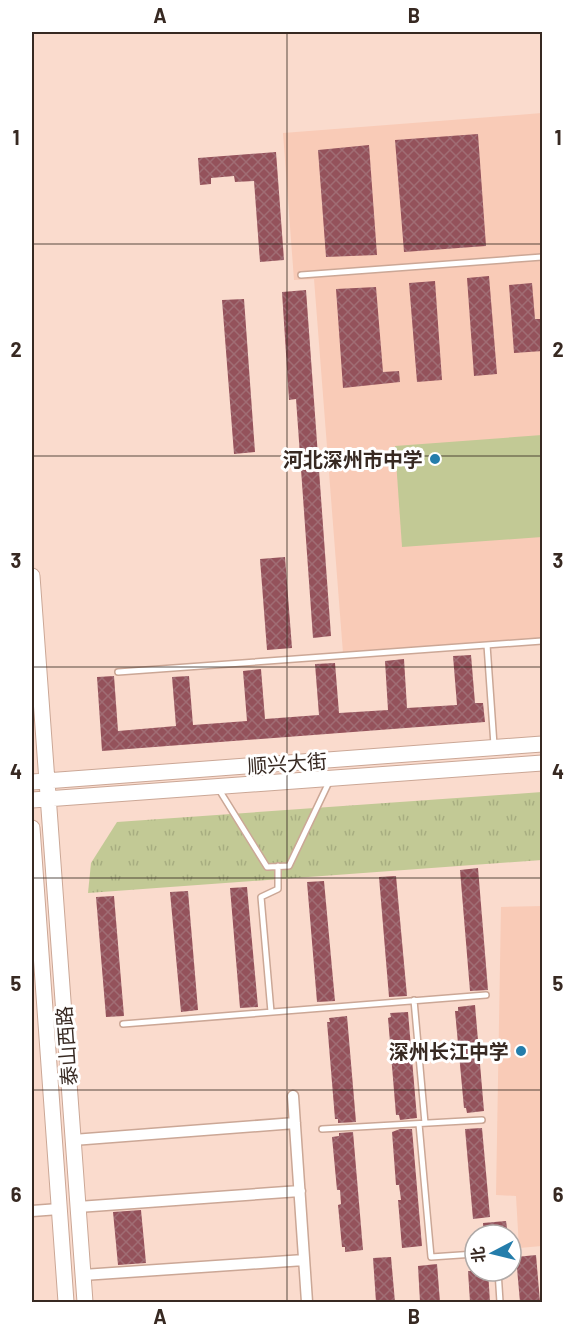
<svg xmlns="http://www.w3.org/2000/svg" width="574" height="1334" font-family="Barlow,'Noto Sans SC',sans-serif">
<defs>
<pattern id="grass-tufts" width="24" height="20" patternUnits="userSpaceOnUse" patternTransform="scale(1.5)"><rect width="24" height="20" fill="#c2c995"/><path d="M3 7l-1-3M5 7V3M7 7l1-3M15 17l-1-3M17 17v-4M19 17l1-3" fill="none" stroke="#a7ad80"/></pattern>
<pattern id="building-cross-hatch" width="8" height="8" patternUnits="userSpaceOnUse" patternTransform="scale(1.5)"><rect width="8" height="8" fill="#94525b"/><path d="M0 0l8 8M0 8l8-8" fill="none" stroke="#a06d74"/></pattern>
</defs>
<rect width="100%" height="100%" fill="#fadbcd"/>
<!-- built -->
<path fill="#f9cbb7" d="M542 113V638L343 653 314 279 294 280 283 133Z
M542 906V1246L519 1248 516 1196 496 1195 501 907Z"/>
<!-- grass -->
<path fill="url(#grass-tufts)" d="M542 792V860L88 893 91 863 117 822Z"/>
<!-- garden -->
<path fill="#c2c995" d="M542 435V537L402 547 395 446Z"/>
<!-- building -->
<path fill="url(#building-cross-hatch)" d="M478 134 486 246 404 252 395 140Z
M369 145 377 255 326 257 318 150Z
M276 152 284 260 260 262 254 181 235 182 234 176 211 178V184L200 185 198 158Z
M489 276 497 374 474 376 467 278Z
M435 281 442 380 417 382 409 283Z
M532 283 535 319H543V351L514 353 509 285Z
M376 287 383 372 399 371 400 382 343 388 336 289Z
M306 290 331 636 313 638 296 399 289 400 282 292Z
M244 299 255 452 234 454 222 300Z
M285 557 292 648 267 650 260 559Z
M471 655 475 703H483L485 722 102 751 97 677 114 676 118 731 176 726 172 677 189 676 193 725 247 721 243 671 261 669 265 719 319 715 315 664 335 663 339 713 388 710 385 661 404 659 407 708 457 705 453 656Z
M478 868 488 990 470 991 460 870Z
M396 876 407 996 389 997 379 877Z
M324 881 335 1001 317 1002 307 882Z
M247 887 258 1007 240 1008 230 888Z
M188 891 198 1010 181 1012 170 892Z
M114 896 124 1016 106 1017 96 897Z
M475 1005 484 1111 467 1113 466 1108H464L455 1011H458V1007Z
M408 1012 417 1118 400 1120 399 1115H396L388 1018 391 1017 390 1013Z
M347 1016 356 1122 338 1123V1119H335L327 1022H330L329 1018Z
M482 1128 490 1217 473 1219 465 1129Z
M400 1129H412L422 1246 402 1248 398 1200H401L399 1185H396L392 1132Z
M353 1132 363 1250 345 1252V1247H342L338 1205 341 1204 340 1190H337L332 1137 339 1136V1133Z
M141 1210 146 1263 118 1265 113 1212Z
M506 1221 508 1235H484L483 1223Z
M536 1255 540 1302H520L516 1257Z
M391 1257 395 1302H376L373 1258Z
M437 1264 440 1302H420L418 1266Z
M468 1271H488L490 1302H470Z"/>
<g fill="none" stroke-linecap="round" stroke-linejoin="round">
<defs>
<path id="service" d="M301 275 542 257
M487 645 494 745
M118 672 542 641
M218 788 267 867 289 866 330 780
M414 1000 425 1123
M271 1012 261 897 278 889V866
M123 1024 486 995
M419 1124 431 1257 475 1254
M322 1129 482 1120
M498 1271 500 1302"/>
<path id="minor" d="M293 1096 307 1302
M73 1140 295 1123
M78 1207 300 1191
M32 1211 59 1209
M83 1275 304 1260"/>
<path id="secondary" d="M32 576 85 1302
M32 782 542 744
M32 800 542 763
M32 828 66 1302"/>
</defs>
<!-- service casing -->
<use href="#service" stroke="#cba796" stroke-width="8"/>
<!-- minor casing -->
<use href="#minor" stroke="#cba796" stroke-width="13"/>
<!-- secondary casing -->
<use href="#secondary" stroke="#cba796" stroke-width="17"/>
<!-- service -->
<use href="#service" stroke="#fff" stroke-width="5"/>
<!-- minor -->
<use href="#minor" stroke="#fff" stroke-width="10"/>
<!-- secondary -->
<use href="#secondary" stroke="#fff" stroke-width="15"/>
</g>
<!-- grid -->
<path fill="none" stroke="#372922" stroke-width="1.5" stroke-opacity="0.55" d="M287 32V1302M32 244H542M32 456H542M32 667H542M32 878H542M32 1090H542"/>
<!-- markers -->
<g fill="#247dab" stroke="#fff" stroke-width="2">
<circle cx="435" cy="459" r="6"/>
<circle cx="521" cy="1051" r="6"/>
</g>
<g text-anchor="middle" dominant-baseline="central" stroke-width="6" stroke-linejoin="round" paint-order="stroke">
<!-- poi labels -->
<g font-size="20" font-weight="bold" fill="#372922" stroke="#fff" text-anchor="end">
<text x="423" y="459">河北深州市中学</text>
<text x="509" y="1051">深州长江中学</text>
</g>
<!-- street labels -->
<g font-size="20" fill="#372922" stroke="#fff">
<text transform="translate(287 763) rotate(-4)">顺兴大街</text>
<text transform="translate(66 1046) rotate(-94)">泰山西路</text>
</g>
</g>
<!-- border -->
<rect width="574" height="1334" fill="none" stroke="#ffffff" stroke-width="66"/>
<!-- north arrow -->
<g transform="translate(493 1253) rotate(263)"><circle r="28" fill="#ffffff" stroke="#afa9a7" stroke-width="1.5"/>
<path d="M0-4.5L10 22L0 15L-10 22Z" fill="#247dab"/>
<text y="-9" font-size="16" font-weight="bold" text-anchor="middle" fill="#372922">北</text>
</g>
<rect x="33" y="33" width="508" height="1268" fill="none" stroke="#372922" stroke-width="2"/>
<g font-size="20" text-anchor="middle" font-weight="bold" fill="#372922">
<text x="160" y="23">A</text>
<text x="414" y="23">B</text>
<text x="16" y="145">1</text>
<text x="558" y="145">1</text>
<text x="16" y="357">2</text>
<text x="558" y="357">2</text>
<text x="16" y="568">3</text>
<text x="558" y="568">3</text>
<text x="16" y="779">4</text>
<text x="558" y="779">4</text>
<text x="16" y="991">5</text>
<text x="558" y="991">5</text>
<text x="16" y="1202">6</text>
<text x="558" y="1202">6</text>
<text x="160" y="1324">A</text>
<text x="414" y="1324">B</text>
</g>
</svg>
